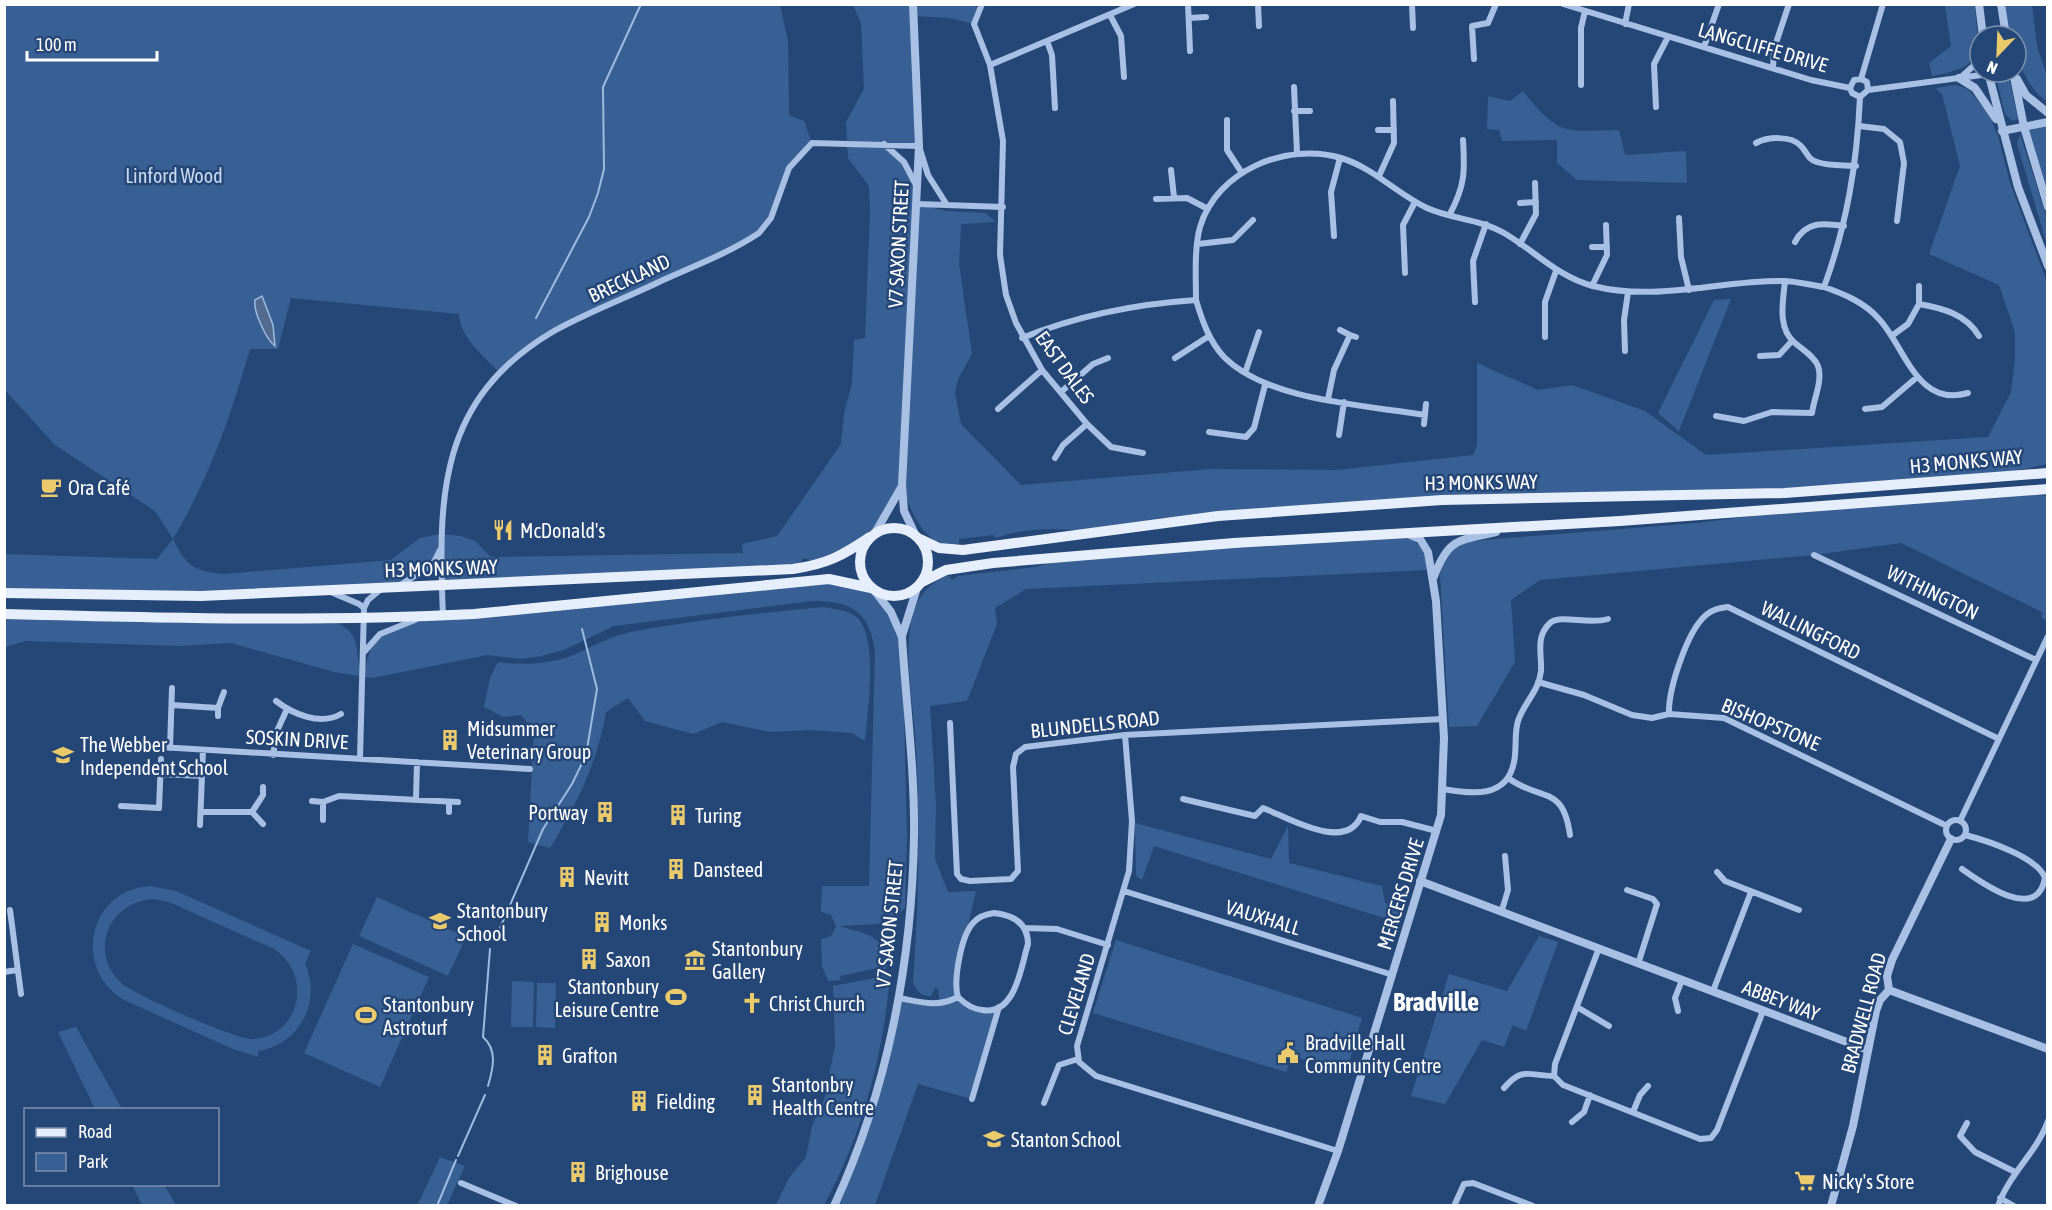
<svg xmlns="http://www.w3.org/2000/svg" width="2052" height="1210" font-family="'Asap Condensed',sans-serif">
<rect width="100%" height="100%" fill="#254777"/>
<!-- green -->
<path fill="#396094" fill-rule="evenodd" d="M970 4 980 9 974 24 950 18 914 16 919 146 885 144 910 170 918 204 946 211 985 213 996 222 961 224 959 264 972 354 958 379 955 393 961 424 1021 485 1210 469 1336 470 1473 455 1477 445V363L1538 390 1572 385 1645 411 1706 455 1988 437 2011 392 2015 361V332L1999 285 1929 254 1960 166 1942 94 1935 88 1956 85 1968 89 1988 112 1998 136 2010 183 2047 282V464L1978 479 1928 483 1442 500 1089 531C1056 528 1028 527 995 538L994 535 959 539V544C924 550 911 511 902 486L875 533 822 565 804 558 793 569 442 587 441 552 433 564 393 588 201 596 5 593V554L157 559 173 539 155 511 55 445 5 390 4 5H780L788 41 789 115 804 121 812 143 789 168 779 199 759 233 554 331 500 373C484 356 460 338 459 314L291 298 278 349H250C231 415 209 479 173 539 186 566 194 571 224 574L391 560 420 538 440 534 461 536 475 541 491 557 743 553 742 544 777 536 841 444 844 414 852 383 854 340 865 338 870 211 869 186 848 158 846 122 864 89 861 23 853 5Z
M1945 5H1975C1978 55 1987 65 1932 76L1929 63 1951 46Z
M2001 5H2032L2037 46 2047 76V102C2027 87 2016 62 2016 36H2012L2002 16Z
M2002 72H2008L2018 119 2013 121 2005 114 1996 77Z
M1523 91C1559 137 1564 131 1619 130L1625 155 1686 151 1687 183 1577 180 1557 163V140L1502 141 1499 130 1487 129 1488 96 1510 101Z
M2047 122V207L2024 127Z
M2020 134 2047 219V245L2020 154 2017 144Z
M1731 299 1679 431 1658 413 1714 300Z
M2010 492 2047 496V621L2042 618V612L1901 543 1814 555 1540 580 1511 600 1515 662 1477 726 1449 727 1440 574C1447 542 1467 542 1495 539L1697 523 1843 505Z
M1398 537 1412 539 1425 550 1427 570 1026 589 995 608 997 624 967 701 930 706 936 804 935 859 948 892 976 891 956 977 958 997 979 1010 999 1007 972 1099 918 1084 875 1205 834 1206 872 1105 899 998 940 1004 938 989 935 988 931 996C920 996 916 990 913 981 919 902 920 825 916 747 914 707 904 662 911 623 916 597 926 586 948 575L952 580 958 576 1036 567 1056 561 1234 543Z
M829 579 871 588 902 637 907 835 905 907 895 920 880 924 839 926C863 933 880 934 891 960L885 970 879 973 877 968 840 976V980L828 981 822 966 821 939 831 936 836 926 831 915 821 912 822 886H869L875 651C869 610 851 601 812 601L614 626 564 650 541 656 521 659 488 655 372 678 334 672 231 643 180 646 25 641 5 647V614L337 623C365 636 352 654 363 676L373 640 427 617Z
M824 607C832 609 847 610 855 616 880 634 867 713 865 741L852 733 811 730 770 732 722 722 693 734 645 721 628 698 606 712C598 761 576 806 550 848L528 842 534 731 521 715 503 717 484 707 490 678 498 662C524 666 556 664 580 652 597 644 612 636 631 632 694 620 760 613 824 607Z
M1135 823 1271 859 1288 826 1289 863 1382 886 1385 903 1404 909 1400 923 1154 846 1142 880 1136 876Z
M150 886 176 891 311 951 305 963C322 1002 300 1044 258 1051V1057L233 1049 124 1000C72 969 88 890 150 886ZM153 899 169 902 274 949C313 974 301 1037 252 1039 234 1039 137 996 121 983 88 951 109 902 153 899Z
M377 897 466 937 448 976 359 936Z
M1539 936 1558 942 1526 1031 1513 1025 1504 1047 1482 1040 1445 1104 1411 1096 1449 974 1507 991Z
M1116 940 1362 1018 1346 1073 1292 1056 1286 1072 1093 1013Z
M353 944 429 977 380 1087 304 1053Z
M890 972C885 1050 862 1136 824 1205H776L789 1178 806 1157 812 1126 825 1097 835 1045 833 986 870 979Z
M512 981 534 982 533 1027H511Z
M537 983H556L555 1028 536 1027Z
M76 1027 122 1109H95L58 1032Z
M440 1157 465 1166 447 1205 417 1206Z
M132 1185H164L176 1205H142Z"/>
<!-- water -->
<path fill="#536b8f" stroke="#9bbbe3" stroke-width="1.5" d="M262 296 273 325 275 346C266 339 253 311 255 300Z"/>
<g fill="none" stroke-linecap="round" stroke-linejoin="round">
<!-- stream -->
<path stroke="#9bbbe3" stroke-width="2" d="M536 318 589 217 598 193 604 169 603 87 641 4
M497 935 543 829 572 784 586 755 597 689 582 629
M488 1086C493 1069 498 1050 483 1037L490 949
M458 1156 485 1095
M437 1206 456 1160"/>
<!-- minor -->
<path stroke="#a7c0e3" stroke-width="6" d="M982 4 974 24 990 65 1003 141 1000 255 1006 295 1016 323 1042 370 1087 424 1111 447 1143 453
M1188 4 1190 51
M1258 4 1259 26
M1412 4 1413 28
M1563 4 1811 80 1850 88
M1110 15 1121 36 1124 77
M1189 18 1206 17
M1625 24 1629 4
M1047 41 1052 55 1055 108
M1704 47 1719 4
M1474 59 1472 26 1488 23 1496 4
M990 65 1134 4
M1773 68 1774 49 1789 4
M1960 78 1980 60
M1861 79 1883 4
M1581 85V28L1585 11
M1294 87 1297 153
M1868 90 1989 74
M1860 97 1852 93 1850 88 1854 80 1861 79
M1860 97 1868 90 1867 82 1861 79
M1656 107 1654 64 1668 37
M1294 111H1310
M1227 120V150L1242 173
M1859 126 1884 129 1900 142 1904 163 1897 221
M1378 130H1394
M1756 143C1767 137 1791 135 1801 146 1807 152 1808 160 1817 162 1828 166 1844 165 1856 166
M884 144 904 162 916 185
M1171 170 1174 197
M1379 176 1394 143 1393 101
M1156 199 1187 198 1208 209
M1520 203 1536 202
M917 204 1003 207
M1450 214C1465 185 1465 172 1463 140
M1679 218 1681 257 1689 290
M1334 236 1331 192 1340 158
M1795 242C1806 221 1823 223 1844 226
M1198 244 1233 240 1253 220
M1520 244 1536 214 1535 183
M1592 247H1607
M1405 273 1403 225 1415 202
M1592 286 1607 255 1606 225
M1824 287C1844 294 1864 302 1879 319 1905 347 1917 408 1968 393
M1196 300C1202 320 1209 341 1224 357 1268 401 1365 405 1425 415
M1475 302 1473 261 1486 224
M1919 304V286
M1340 330 1350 335
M1893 335 1908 324 1919 304C1942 308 1966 314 1979 336
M1545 337V302L1556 271
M1022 338C1079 315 1135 304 1196 300 1196 277 1194 249 1200 227 1217 170 1287 142 1341 158 1374 168 1397 194 1427 208 1451 219 1480 219 1504 233 1535 251 1558 277 1593 286 1656 302 1720 280 1783 281 1796 281 1810 285 1824 287 1847 224 1857 164 1860 97
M1625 351 1624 320 1628 292
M1760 356 1779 355 1792 341
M1175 358 1209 336
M1245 373 1259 332
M1061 392 1093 364 1108 358
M1328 399 1334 370 1350 335 1356 337
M998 409 1042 370
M1865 409 1882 407 1916 378
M1716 416 1744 421 1772 412 1812 413C1814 398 1823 380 1818 366 1814 356 1803 350 1795 343 1777 329 1783 301 1785 281
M1424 424 1426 404
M1209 432 1246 437 1254 428 1265 385
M1339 435 1344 402
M1055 458 1063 445 1087 424
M1814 555 2036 660
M402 584 433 564 440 550
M333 593 359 604 364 608
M443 616C438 496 438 399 554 331 588 312 626 298 661 281 694 266 729 253 759 233L771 218 789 168 812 143 919 146 928 175 947 205
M364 652 380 634 415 620
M1538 682 1584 695 1632 715 1652 718 1669 714 1724 718 1947 826
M276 701C293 714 320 726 341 714
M172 705 218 708
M1669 714C1668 690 1687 631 1706 615 1713 609 1720 608 1728 607L1999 739
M218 716V708L224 692
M950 723 957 874 961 879 970 881 1011 879 1018 871 1013 767 1016 754 1025 747 1125 735 1443 719
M1125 735 1132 821 1129 871 1077 1046 1079 1062 1096 1076 1338 1151
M126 745 530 769
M170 748 172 688
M273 755 277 731 287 709
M360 758 364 608 368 600 380 590
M161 774 202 776
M1508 778C1541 802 1563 784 1570 835
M1443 789C1471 794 1507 799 1514 762 1517 748 1514 734 1518 721 1524 703 1539 691 1541 671 1542 654 1535 637 1550 623 1560 614 1589 625 1608 619
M416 799 417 762
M1183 799 1255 816 1263 808C1287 817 1346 853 1361 816L1380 822H1402L1437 831
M312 801 323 802 339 796 458 802
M449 802V812
M121 806 159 808 161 759
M201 812H252
M323 820V802
M1946 830a10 10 0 1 1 20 0a10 10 0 1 1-20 0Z
M1960 821 2048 636
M263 824 252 812 263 795V787
M200 825 203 750
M1962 869C1982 883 2037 923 2045 878 2038 857 1985 840 1965 835
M1717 872 1725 881 1799 910
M1627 890 1653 899 1657 904 1638 964
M1124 891 1393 975
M10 910 21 994
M1502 910 1508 890 1505 856
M994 913C1013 915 1028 923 1028 944 1021 966 1016 1016 982 1010 972 1009 965 1004 958 997 953 981 961 936 973 923 979 916 986 914 994 913Z
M1025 928 1057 929 1108 945
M1599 948 1555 1064 1554 1076 1563 1085 1700 1139 1711 1138 1717 1130 1763 1011
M4 972 17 970
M1713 991 1751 892
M899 998C921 1002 937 1008 958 997
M1577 1007 1609 1026
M1678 1011 1675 998 1682 980
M1504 1088C1523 1066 1529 1076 1554 1076
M972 1099 999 1007
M1044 1103 1059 1065 1078 1059
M1633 1112 1640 1095 1648 1086
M1572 1122 1584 1112 1590 1095
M1967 1123 1960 1136 1975 1152 2015 1172
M461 1183 516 1206
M2000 1198 2014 1206
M1454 1206 1464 1184 1473 1183 1533 1206
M1998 1206C2009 1174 2037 1152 2048 1121"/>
<!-- tertiary -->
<path stroke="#a7c0e3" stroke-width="8" d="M913 4 919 146 902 485 904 511 915 534
M1979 4 1983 36
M2001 4 2006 36
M1988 72 2018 187 2048 266
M2013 72 2024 127 2048 207
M1959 78 1975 88 1996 119
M2017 79 2026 95 2048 113
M2002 131 2048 122
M875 533 902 486
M1433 579C1448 538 1457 541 1496 532
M902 636 917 588
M1420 881 1868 1050
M1889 990 2048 1049
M834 1206C887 1092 912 963 914 837 915 771 906 703 902 637L891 612 874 590
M1318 1206 1338 1151 1441 815 1444 738 1436 601 1428 552 1420 539 1408 534
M1831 1206 1853 1126 1876 1011 1880 1000 1889 990 1887 976 1892 960 1951 839"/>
<!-- primary -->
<path stroke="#e6eefc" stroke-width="10" d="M860 562a34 34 0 1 1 68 0a34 34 0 1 1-68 0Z
M920 539 939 548 963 550 1218 516 1442 500 1785 493 2048 473
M922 582 946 570 993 563 1234 543 1620 521 2048 489
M4 593 201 596 793 569C827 564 842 556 870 537
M4 614C161 618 317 622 474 614L829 579 871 588"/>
</g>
<!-- icons -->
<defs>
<symbol id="cafe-bare" viewBox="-9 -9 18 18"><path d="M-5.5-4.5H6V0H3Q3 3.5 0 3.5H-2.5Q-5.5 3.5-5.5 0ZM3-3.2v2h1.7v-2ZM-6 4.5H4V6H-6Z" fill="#ebca6c" stroke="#254777" stroke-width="2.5" paint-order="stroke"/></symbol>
<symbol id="restaurant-bare" viewBox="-9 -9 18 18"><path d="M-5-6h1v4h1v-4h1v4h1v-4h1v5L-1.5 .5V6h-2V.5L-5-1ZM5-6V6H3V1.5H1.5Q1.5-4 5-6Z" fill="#ebca6c" stroke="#254777" stroke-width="2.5" paint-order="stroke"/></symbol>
<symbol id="building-bare" viewBox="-9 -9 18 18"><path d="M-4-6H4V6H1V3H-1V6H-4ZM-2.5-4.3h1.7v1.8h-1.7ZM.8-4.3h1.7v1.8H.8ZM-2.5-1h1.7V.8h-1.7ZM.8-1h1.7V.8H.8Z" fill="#ebca6c" stroke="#254777" stroke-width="2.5" paint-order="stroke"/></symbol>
<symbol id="school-bare" viewBox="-9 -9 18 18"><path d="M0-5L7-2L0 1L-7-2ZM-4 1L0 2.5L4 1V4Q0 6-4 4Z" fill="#ebca6c" stroke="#254777" stroke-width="2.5" paint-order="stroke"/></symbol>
<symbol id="museum-bare" viewBox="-9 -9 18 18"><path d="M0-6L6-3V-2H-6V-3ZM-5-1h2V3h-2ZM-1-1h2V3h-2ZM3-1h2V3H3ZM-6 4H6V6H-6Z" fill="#ebca6c" stroke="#254777" stroke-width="2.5" paint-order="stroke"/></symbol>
<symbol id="stadium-bare" viewBox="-9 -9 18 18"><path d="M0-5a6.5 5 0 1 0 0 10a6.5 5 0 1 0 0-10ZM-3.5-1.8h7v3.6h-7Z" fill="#ebca6c" stroke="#254777" stroke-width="2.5" paint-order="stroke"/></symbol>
<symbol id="church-bare" viewBox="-9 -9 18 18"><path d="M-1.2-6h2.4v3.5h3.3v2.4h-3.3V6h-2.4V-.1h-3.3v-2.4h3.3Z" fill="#ebca6c" stroke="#254777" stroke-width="2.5" paint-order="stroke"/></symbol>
<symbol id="civic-bare" viewBox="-9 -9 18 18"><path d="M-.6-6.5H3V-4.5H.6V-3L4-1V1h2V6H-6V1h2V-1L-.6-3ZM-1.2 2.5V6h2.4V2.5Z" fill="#ebca6c" stroke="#254777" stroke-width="2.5" paint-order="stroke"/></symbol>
<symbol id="supermarket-bare" viewBox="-9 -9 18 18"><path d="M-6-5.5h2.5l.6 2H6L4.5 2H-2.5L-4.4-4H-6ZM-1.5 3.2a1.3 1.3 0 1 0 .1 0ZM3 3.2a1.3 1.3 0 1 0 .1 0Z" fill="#ebca6c" stroke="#254777" stroke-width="2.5" paint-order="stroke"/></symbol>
</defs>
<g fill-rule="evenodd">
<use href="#cafe-bare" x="36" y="472" width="30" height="30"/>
<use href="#restaurant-bare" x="488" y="515" width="30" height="30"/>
<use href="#building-bare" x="435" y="725" width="30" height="30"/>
<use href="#school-bare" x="48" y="740" width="30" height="30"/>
<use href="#building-bare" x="590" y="797" width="30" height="30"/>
<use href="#building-bare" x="663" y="800" width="30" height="30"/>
<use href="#building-bare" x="661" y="854" width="30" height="30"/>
<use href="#building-bare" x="552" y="862" width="30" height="30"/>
<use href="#school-bare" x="425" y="906" width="30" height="30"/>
<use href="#building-bare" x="587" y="907" width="30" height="30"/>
<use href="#building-bare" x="574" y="944" width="30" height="30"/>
<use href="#museum-bare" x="680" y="945" width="30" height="30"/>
<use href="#stadium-bare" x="661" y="982" width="30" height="30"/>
<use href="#church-bare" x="737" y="988" width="30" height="30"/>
<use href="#stadium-bare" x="351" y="1000" width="30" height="30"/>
<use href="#civic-bare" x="1273" y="1038" width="30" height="30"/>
<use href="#building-bare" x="530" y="1040" width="30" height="30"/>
<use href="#building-bare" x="740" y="1080" width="30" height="30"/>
<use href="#building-bare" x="624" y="1086" width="30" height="30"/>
<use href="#school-bare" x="979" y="1124" width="30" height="30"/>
<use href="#building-bare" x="563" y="1157" width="30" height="30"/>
<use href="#supermarket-bare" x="1790" y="1166" width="30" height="30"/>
</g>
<g text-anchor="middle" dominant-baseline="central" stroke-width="5" stroke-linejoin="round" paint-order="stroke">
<!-- street labels -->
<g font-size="20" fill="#fff" stroke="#254777">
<text transform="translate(1763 47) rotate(16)">LANGCLIFFE DRIVE</text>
<text transform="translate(898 244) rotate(-87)">V7 SAXON STREET</text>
<text transform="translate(629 278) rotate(-25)">BRECKLAND</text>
<text transform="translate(1065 367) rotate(54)">EAST DALES</text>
<text transform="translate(1966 461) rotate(-5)">H3 MONKS WAY</text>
<text transform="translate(1481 482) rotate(-1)">H3 MONKS WAY</text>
<text transform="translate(441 568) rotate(-2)">H3 MONKS WAY</text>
<text transform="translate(1933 592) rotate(26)">WITHINGTON</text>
<text transform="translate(1811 630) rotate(26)">WALLINGFORD</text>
<text transform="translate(1095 724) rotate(-6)">BLUNDELLS ROAD</text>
<text transform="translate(1771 724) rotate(23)">BISHOPSTONE</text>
<text transform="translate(297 739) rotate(3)">SOSKIN DRIVE</text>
<text transform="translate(1400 894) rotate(-73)">MERCERS DRIVE</text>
<text transform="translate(1263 917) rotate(17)">VAUXHALL</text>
<text transform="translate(889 924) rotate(-84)">V7 SAXON STREET</text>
<text transform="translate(1076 994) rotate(-73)">CLEVELAND</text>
<text transform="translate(1781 1000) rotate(21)">ABBEY WAY</text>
<text transform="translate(1863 1013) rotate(-75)">BRADWELL ROAD</text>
</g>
<!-- park labels -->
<g font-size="20" fill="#c9dbf2" stroke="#254777">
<text x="174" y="175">Linford Wood</text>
</g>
<!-- poi labels -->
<g font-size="20" fill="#fff" stroke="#254777" text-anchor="start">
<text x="68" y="487">Ora Café</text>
<text x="520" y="530">McDonald's</text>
<text x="467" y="728">Midsummer<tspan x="467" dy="23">Veterinary Group</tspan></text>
<text x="80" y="744">The Webber<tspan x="80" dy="23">Independent School</tspan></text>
<text x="588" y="812" text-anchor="end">Portway</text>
<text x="695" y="815">Turing</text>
<text x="693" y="869">Dansteed</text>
<text x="584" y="877">Nevitt</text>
<text x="457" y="910">Stantonbury<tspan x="457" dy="23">School</tspan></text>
<text x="619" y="922">Monks</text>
<text x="712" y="948">Stantonbury<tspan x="712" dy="23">Gallery</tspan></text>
<text x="606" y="959">Saxon</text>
<text x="659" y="986" text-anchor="end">Stantonbury<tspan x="659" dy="23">Leisure Centre</tspan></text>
<text x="769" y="1003">Christ Church</text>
<text x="383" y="1004">Stantonbury<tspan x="383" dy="23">Astroturf</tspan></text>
<text x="1305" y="1042">Bradville Hall<tspan x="1305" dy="23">Community Centre</tspan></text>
<text x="562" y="1055">Grafton</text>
<text x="772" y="1084">Stantonbry<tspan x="772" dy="23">Health Centre</tspan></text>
<text x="656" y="1101">Fielding</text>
<text x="1011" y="1139">Stanton School</text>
<text x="595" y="1172">Brighouse</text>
<text x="1822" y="1181">Nicky's Store</text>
</g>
<!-- district labels -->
<g font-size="26" font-weight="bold" fill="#fff" stroke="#254777">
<text x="1436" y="1002">Bradville</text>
</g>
</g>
<!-- border -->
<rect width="2052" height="1210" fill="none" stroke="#ffffff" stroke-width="12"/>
<!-- legend -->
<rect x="24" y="1108" width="195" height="78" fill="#254777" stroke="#7c91ad" stroke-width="1.5"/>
<rect x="36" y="1128" width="30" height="9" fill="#e6eefc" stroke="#7c91ad" stroke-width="1.5"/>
<text x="78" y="1138" font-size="18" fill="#ffffff">Road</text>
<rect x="36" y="1153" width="30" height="18" fill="#396094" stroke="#7c91ad" stroke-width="1.5"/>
<text x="78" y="1168" font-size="18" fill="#ffffff">Park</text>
<!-- north arrow -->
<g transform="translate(1998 54) rotate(203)"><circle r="28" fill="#254777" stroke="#7c91ad" stroke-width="1.5"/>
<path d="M0-4.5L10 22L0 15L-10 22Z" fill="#ebca6c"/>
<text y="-9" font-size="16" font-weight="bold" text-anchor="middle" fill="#ffffff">N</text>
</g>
<!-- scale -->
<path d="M27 51v9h130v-9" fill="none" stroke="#ffffff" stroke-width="3"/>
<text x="36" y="51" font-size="18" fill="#ffffff" stroke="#254777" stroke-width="4.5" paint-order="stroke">100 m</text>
</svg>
